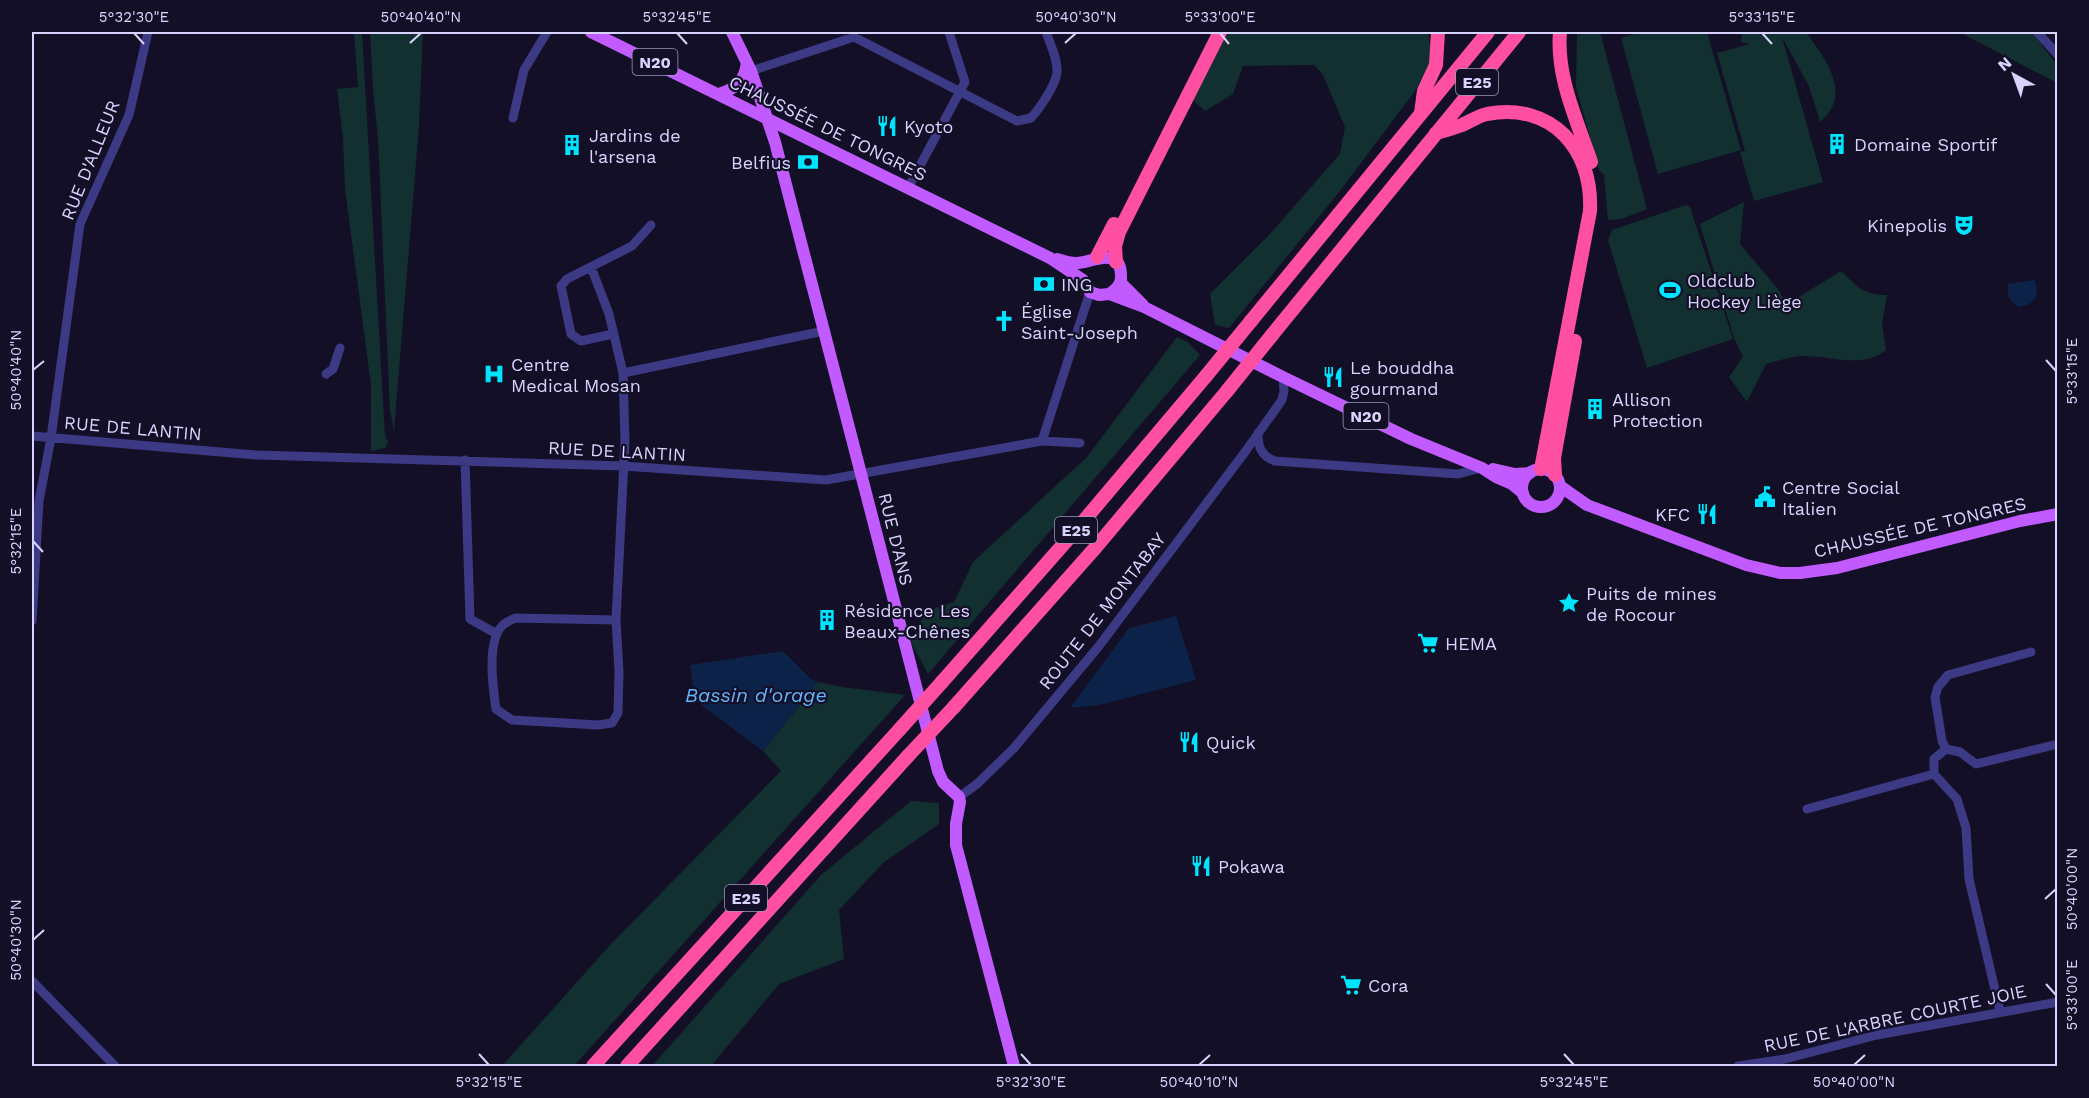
<svg xmlns="http://www.w3.org/2000/svg" width="2089" height="1098" font-family="'Work Sans',sans-serif">
<rect width="100%" height="100%" fill="#130f26"/>
<!-- green -->
<path fill="#12302f" d="M354 32H362L385 436 388 441 386 448 371 451V385L345 189 343 138 337 89 358 87Z
M370 32H423L419 126 394 431 390 411 378 139 373 89Z
M1228 32H1428L1433 67 1340 191 1229 328 1215 325 1210 294 1269 235 1340 154 1345 127 1323 75 1314 65 1243 66 1233 94 1205 111 1193 100Z
M1577 32H1600L1647 209 1621 219 1608 220 1604 175 1599 170 1576 87Z
M1641 32H1707L1741 150 1658 174 1621 38Z
M1742 32H1806C1826 60 1853 94 1820 122L1809 86 1782 37 1823 182 1754 201 1740 152 1745 151 1717 53 1750 44 1741 42Z
M1959 32H2032L2057 65V83Z
M1744 202 1740 244 1779 290 1786 305 1841 271C1857 286 1862 295 1887 295L1882 324 1886 350C1862 369 1832 356 1803 356 1791 356 1778 361 1766 364L1747 402 1729 377 1743 357 1734 338 1700 224Z
M1686 205 1690 207 1733 339 1647 368 1608 240 1612 230Z
M1177 337 1188 342 1200 355 928 674 911 642 926 611 954 602 973 562 1087 457Z
M818 682 842 687 905 695 574 1066H502L610 945 781 771 763 751Z
M911 801 939 803V824L883 863 839 910 844 959 779 984 711 1066H652L821 875Z"/>
<!-- water -->
<path fill="#0c2248" d="M2034 280C2041 294 2035 305 2020 307 2009 302 2007 296 2008 284Z
M1176 616 1196 680 1099 705 1070 708 1129 628Z
M783 651 811 679 818 682 763 751 695 700 690 665Z"/>
<g fill="none" stroke-linecap="round" stroke-linejoin="round">
<!-- minor -->
<path stroke="#3d3a85" stroke-width="9" d="M853 32 854 37 1017 121 1031 118C1040 108 1055 86 1057 73 1058 59 1050 44 1046 32
M2037 32 2058 55
M751 71 854 37
M513 118 524 70 547 32
M908 188 965 82 949 32
M591 267 609 314 623 373 625 441 616 620 619 672 618 713 612 723 598 725 512 720 496 709C493 689 486 640 503 625 506 622 512 620 515 618L616 620
M613 334 581 341 571 334 561 286 567 279 632 246 651 225
M623 373 824 331
M326 374 333 369 340 348
M1258 433C1258 447 1261 456 1275 461L1458 474 1481 468
M32 436 257 455 623 466 826 480 1042 441 1080 443
M1042 441 1090 292
M465 460 470 619 497 634
M32 621 39 501 51 438 80 224 129 115 148 32
M1946 749 1942 741 1935 697 1938 687 1948 675 2031 652
M959 797 977 784 1014 748 1099 646 1245 452 1282 400 1284 391 1283 377
M1807 809 1934 774
M32 981 115 1066
M2000 1011 1969 879 1966 828 1957 799 1934 774V759L1946 749 1960 752 1976 764 2058 744
M1738 1066 1785 1059 1877 1035 2058 1002"/>
<!-- major -->
<path stroke="#c25bff" stroke-width="12" d="M591 32 1050 258 1083 280 1090 292 1099 295 1109 294 1144 307 1283 377 1411 439 1482 468 1496 477 1512 484 1523 493
M732 32 751 71 775 142 938 771 943 782 959 797 960 802 956 824V845L1014 1066
M719 94C737 88 744 82 747 63
M1057 259C1063 261 1070 263 1076 263 1091 263 1121 245 1121 276 1122 285 1116 290 1109 294
M1121 283 1143 305
M1522 488a19 19 0 1 1 38 0a19 19 0 1 1-38 0Z
M1493 469 1515 474 1530 473
M1560 486 1587 505 1746 565 1780 573H1800L1837 568 2020 521 2058 514"/>
<!-- highway -->
<path stroke="#ff4fa3" stroke-width="14" d="M1560 32C1556 77 1577 120 1591 162
M1421 113 1424 91 1436 65 1438 32
M1436 133C1444 131 1454 128 1462 125 1471 121 1478 116 1487 114 1552 102 1593 149 1590 211L1541 469
M1097 257 1114 224
M1116 262 1115 246 1119 232 1220 32
M1251 321 1488 32
M1272 335 1519 32
M1555 475 1554 458 1575 341
M942 682 1076 530 1206 376
M954 707 1096 547 1227 391
M593 1066 900 729
M627 1066 908 756"/>
<!-- highway-bridge -->
<path stroke="#ff4fa3" stroke-width="14" d="M1206 376 1251 321
M1227 391 1272 335
M900 729 942 682
M908 756 954 707"/>
</g>
<!-- ticks -->
<path fill="none" stroke="#d9d4ff" stroke-width="2" d="M134 33 144 44M677 33 687 44M1220 33 1229 44M1762 33 1772 44M410 43 421 33M1065 43 1076 33M2046 360 2056 371M33 370 44 361M33 541 43 552M2045 899 2056 889M33 940 44 930M2046 984 2056 995M479 1054 489 1065M1021 1054 1031 1065M1564 1054 1574 1065M1199 1065 1210 1055M1854 1065 1865 1055"/>
<!-- icons -->
<defs>
<symbol id="restaurant-bare" viewBox="-9 -9 18 18"><path d="M-5-6h1v4h1v-4h1v4h1v-4h1v5L-1.5 .5V6h-2V.5L-5-1ZM5-6V6H3V1.5H1.5Q1.5-4 5-6Z" fill="#00e5ff" stroke="#130f26" stroke-width="2.5" paint-order="stroke"/></symbol>
<symbol id="building-bare" viewBox="-9 -9 18 18"><path d="M-4-6H4V6H1V3H-1V6H-4ZM-2.5-4.3h1.7v1.8h-1.7ZM.8-4.3h1.7v1.8H.8ZM-2.5-1h1.7V.8h-1.7ZM.8-1h1.7V.8H.8Z" fill="#00e5ff" stroke="#130f26" stroke-width="2.5" paint-order="stroke"/></symbol>
<symbol id="bank-bare" viewBox="-9 -9 18 18"><path d="M-6-4H6V4H-6ZM0-2.3a2.3 2.3 0 1 0 0 4.6a2.3 2.3 0 1 0 0-4.6Z" fill="#00e5ff" stroke="#130f26" stroke-width="2.5" paint-order="stroke"/></symbol>
<symbol id="theatre-bare" viewBox="-9 -9 18 18"><path d="M-5-5.5Q0-4 5-5.5V0Q5 5 0 6Q-5 5-5 0ZM-3.3-2.5H-1v1.5H-3.3ZM1-2.5H3.3v1.5H1ZM-2.8 1Q0 5.5 2.8 1Z" fill="#00e5ff" stroke="#130f26" stroke-width="2.5" paint-order="stroke"/></symbol>
<symbol id="stadium-bare" viewBox="-9 -9 18 18"><path d="M0-5a6.5 5 0 1 0 0 10a6.5 5 0 1 0 0-10ZM-3.5-1.8h7v3.6h-7Z" fill="#00e5ff" stroke="#130f26" stroke-width="2.5" paint-order="stroke"/></symbol>
<symbol id="church-bare" viewBox="-9 -9 18 18"><path d="M-1.2-6h2.4v3.5h3.3v2.4h-3.3V6h-2.4V-.1h-3.3v-2.4h3.3Z" fill="#00e5ff" stroke="#130f26" stroke-width="2.5" paint-order="stroke"/></symbol>
<symbol id="hospital-bare" viewBox="-9 -9 18 18"><path d="M-5-5h3v3.5h4V-5h3V5h-3V1.5h-4V5h-3Z" fill="#00e5ff" stroke="#130f26" stroke-width="2.5" paint-order="stroke"/></symbol>
<symbol id="civic-bare" viewBox="-9 -9 18 18"><path d="M-.6-6.5H3V-4.5H.6V-3L4-1V1h2V6H-6V1h2V-1L-.6-3ZM-1.2 2.5V6h2.4V2.5Z" fill="#00e5ff" stroke="#130f26" stroke-width="2.5" paint-order="stroke"/></symbol>
<symbol id="sight-bare" viewBox="-9 -9 18 18"><path d="M0-6L1.8-2.2L6-1.7L2.9 1.2L3.7 5.4L0 3.3L-3.7 5.4L-2.9 1.2L-6-1.7L-1.8-2.2Z" fill="#00e5ff" stroke="#130f26" stroke-width="2.5" paint-order="stroke"/></symbol>
<symbol id="supermarket-bare" viewBox="-9 -9 18 18"><path d="M-6-5.5h2.5l.6 2H6L4.5 2H-2.5L-4.4-4H-6ZM-1.5 3.2a1.3 1.3 0 1 0 .1 0ZM3 3.2a1.3 1.3 0 1 0 .1 0Z" fill="#00e5ff" stroke="#130f26" stroke-width="2.5" paint-order="stroke"/></symbol>
</defs>
<g fill-rule="evenodd">
<use href="#restaurant-bare" x="872" y="111" width="30" height="30"/>
<use href="#building-bare" x="1822" y="129" width="30" height="30"/>
<use href="#building-bare" x="557" y="130" width="30" height="30"/>
<use href="#bank-bare" x="793" y="147" width="30" height="30"/>
<use href="#theatre-bare" x="1949" y="210" width="30" height="30"/>
<use href="#bank-bare" x="1029" y="269" width="30" height="30"/>
<use href="#stadium-bare" x="1655" y="275" width="30" height="30"/>
<use href="#church-bare" x="989" y="306" width="30" height="30"/>
<use href="#hospital-bare" x="479" y="359" width="30" height="30"/>
<use href="#restaurant-bare" x="1318" y="362" width="30" height="30"/>
<use href="#building-bare" x="1580" y="394" width="30" height="30"/>
<use href="#civic-bare" x="1750" y="482" width="30" height="30"/>
<use href="#restaurant-bare" x="1692" y="499" width="30" height="30"/>
<use href="#sight-bare" x="1554" y="588" width="30" height="30"/>
<use href="#building-bare" x="812" y="605" width="30" height="30"/>
<use href="#supermarket-bare" x="1413" y="628" width="30" height="30"/>
<use href="#restaurant-bare" x="1174" y="727" width="30" height="30"/>
<use href="#restaurant-bare" x="1186" y="851" width="30" height="30"/>
<use href="#supermarket-bare" x="1336" y="970" width="30" height="30"/>
</g>
<g text-anchor="middle" dominant-baseline="central" stroke-width="4.5" stroke-linejoin="round" paint-order="stroke">
<!-- shield labels -->
<g fill="#130f26" stroke="#9e99be" stroke-width="1.5">
<rect x="632.5" y="49" width="45" height="26" rx="4.5"/>
<rect x="1456" y="69" width="42" height="26" rx="4.5"/>
<rect x="1343.5" y="403" width="45" height="26" rx="4.5"/>
<rect x="1055" y="517" width="42" height="26" rx="4.5"/>
<rect x="725" y="885" width="42" height="26" rx="4.5"/>
</g>
<g font-size="16" font-weight="bold" fill="#d9d4ff">
<text x="655" y="62">N20</text>
<text x="1477" y="82">E25</text>
<text x="1366" y="416">N20</text>
<text x="1076" y="530">E25</text>
<text x="746" y="898">E25</text>
</g>
<!-- poi labels -->
<g font-size="18" fill="#d9d4ff" stroke="#130f26" text-anchor="start">
<text x="904" y="126">Kyoto</text>
<text x="589" y="135">Jardins de<tspan x="589" dy="21">l'arsena</tspan></text>
<text x="1854" y="144">Domaine Sportif</text>
<text x="791" y="162" text-anchor="end">Belfius</text>
<text x="1947" y="225" text-anchor="end">Kinepolis</text>
<text x="1687" y="280">Oldclub<tspan x="1687" dy="21">Hockey Liège</tspan></text>
<text x="1061" y="284">ING</text>
<text x="1021" y="311">Église<tspan x="1021" dy="21">Saint-Joseph</tspan></text>
<text x="511" y="364">Centre<tspan x="511" dy="21">Medical Mosan</tspan></text>
<text x="1350" y="367">Le bouddha<tspan x="1350" dy="21">gourmand</tspan></text>
<text x="1612" y="399">Allison<tspan x="1612" dy="21">Protection</tspan></text>
<text x="1782" y="487">Centre Social<tspan x="1782" dy="21">Italien</tspan></text>
<text x="1690" y="514" text-anchor="end">KFC</text>
<text x="1586" y="593">Puits de mines<tspan x="1586" dy="21">de Rocour</tspan></text>
<text x="844" y="610">Résidence Les<tspan x="844" dy="21">Beaux-Chênes</tspan></text>
<text x="1445" y="643">HEMA</text>
<text x="1206" y="742">Quick</text>
<text x="1218" y="866">Pokawa</text>
<text x="1368" y="985">Cora</text>
</g>
<!-- street labels -->
<g font-size="18" fill="#d9d4ff" stroke="#130f26">
<text transform="translate(828 128) rotate(26)">CHAUSSÉE DE TONGRES</text>
<text transform="translate(90 160) rotate(-68)">RUE D'ALLEUR</text>
<text transform="translate(133 428) rotate(5)">RUE DE LANTIN</text>
<text transform="translate(617 451) rotate(3)">RUE DE LANTIN</text>
<text transform="translate(1920 527) rotate(-13)">CHAUSSÉE DE TONGRES</text>
<text transform="translate(896 539) rotate(76)">RUE D'ANS</text>
<text transform="translate(1102 611) rotate(-52)">ROUTE DE MONTABAY</text>
<text transform="translate(1895 1018) rotate(-12)">RUE DE L'ARBRE COURTE JOIE</text>
</g>
<!-- water labels -->
<g font-size="20" font-style="italic" fill="#62b6ff" stroke="#130f26">
<text x="756" y="695">Bassin d'orage</text>
</g>
</g>
<!-- border -->
<rect width="2089" height="1098" fill="none" stroke="#130f26" stroke-width="66"/>
<!-- north arrow -->
<g transform="translate(2014 75) rotate(319)" stroke="#130f26" stroke-width="4.5" paint-order="stroke">
<path d="M0-4.5L10 22L0 15L-10 22Z" fill="#d9d4ff"/>
<text y="-9" font-size="16" font-weight="bold" text-anchor="middle" fill="#d9d4ff">N</text>
</g>
<rect x="33" y="33" width="2023" height="1032" fill="none" stroke="#d9d4ff" stroke-width="2"/>
<g font-size="15" text-anchor="middle" fill="#d9d4ff">
<text x="134" y="22">5°32'30"E</text>
<text x="421" y="22">50°40'40"N</text>
<text x="677" y="22">5°32'45"E</text>
<text x="1076" y="22">50°40'30"N</text>
<text x="1220" y="22">5°33'00"E</text>
<text x="1762" y="22">5°33'15"E</text>
<text transform="translate(16 370) rotate(-90)" y="5">50°40'40"N</text>
<text transform="translate(2072 371) rotate(-90)" y="5">5°33'15"E</text>
<text transform="translate(16 541) rotate(-90)" y="5">5°32'15"E</text>
<text transform="translate(2072 889) rotate(-90)" y="5">50°40'00"N</text>
<text transform="translate(16 940) rotate(-90)" y="5">50°40'30"N</text>
<text transform="translate(2072 995) rotate(-90)" y="5">5°33'00"E</text>
<text x="489" y="1087">5°32'15"E</text>
<text x="1031" y="1087">5°32'30"E</text>
<text x="1199" y="1087">50°40'10"N</text>
<text x="1574" y="1087">5°32'45"E</text>
<text x="1854" y="1087">50°40'00"N</text>
</g>
</svg>
